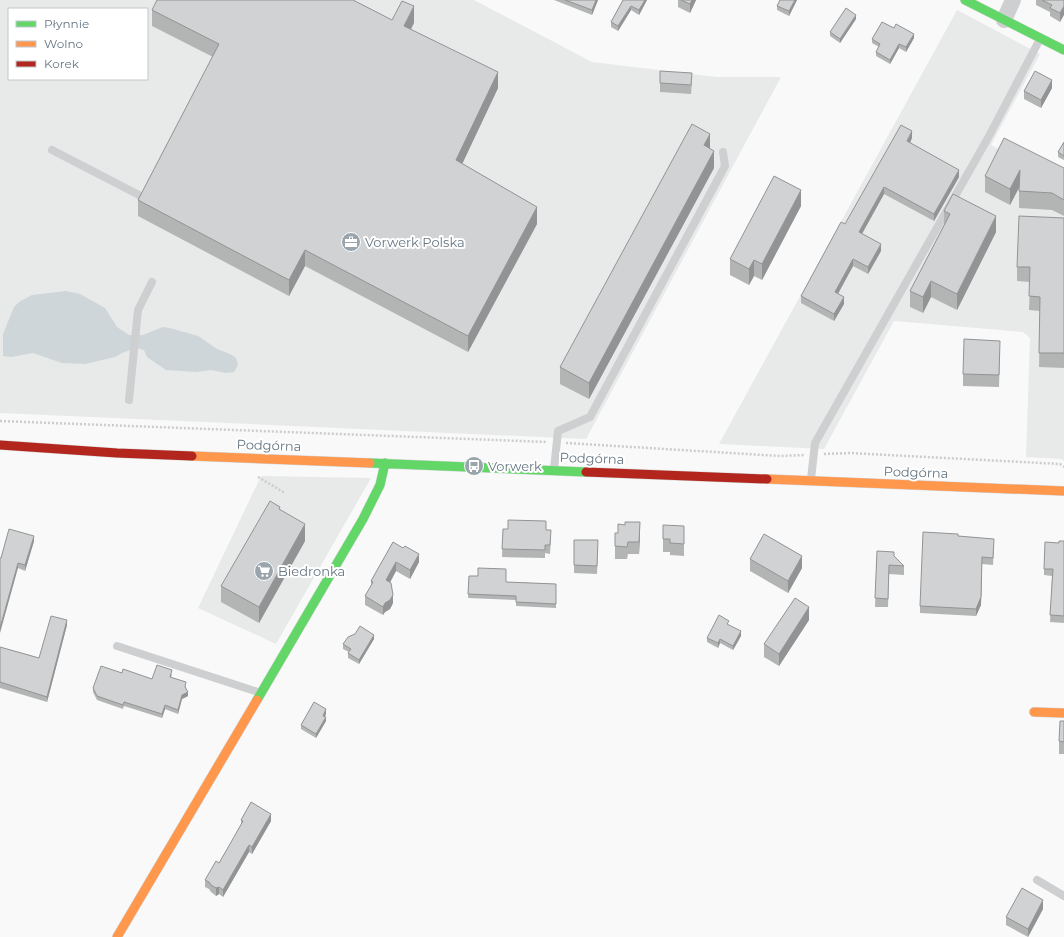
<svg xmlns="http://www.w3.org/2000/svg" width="1064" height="937" font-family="Montserrat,sans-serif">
<rect width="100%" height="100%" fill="#f9f9f9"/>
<!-- built -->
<path fill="#e8e9e9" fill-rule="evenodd" d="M0 0H474L592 62 717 77H781L586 439 0 413ZM9 9H147V79H9Z
M957 10 1040 54 991 145 1064 182V461L1061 459 1026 457 1030 338 1023 332 894 321 824 449 719 444Z
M261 476 371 478 276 644 198 608Z"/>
<!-- water -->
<path fill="#ced6d9" d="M66 291 80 294 105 308 117 327 129 335H143L163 327 170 328 198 336 217 349 230 354 236 358 238 365 234 372 226 373 211 370 196 372 166 370 147 357 144 350 136 348 122 353 115 357 85 364 62 363 33 353 11 357 3 356V334L14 307 19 302 32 295Z"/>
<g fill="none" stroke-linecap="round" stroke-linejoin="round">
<defs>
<path id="fast" d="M965 0 1064 50
M370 463 586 472
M257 700 363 519 380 485 385 463"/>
<path id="slow" d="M192 456 370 463
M767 479 1064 491
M1034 712 1064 713
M117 937 257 700"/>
<path id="jam" d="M0 445 117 453 192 456
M586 472 767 479"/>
</defs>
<!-- fast casing -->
<use href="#fast" stroke="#d5d6d7" stroke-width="10"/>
<!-- slow casing -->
<use href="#slow" stroke="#d5d6d7" stroke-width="10"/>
<!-- jam casing -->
<use href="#jam" stroke="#d5d6d7" stroke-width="10"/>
<!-- path -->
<path stroke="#cbcccd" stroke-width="2.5" stroke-dasharray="2 2" stroke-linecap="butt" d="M0 421 547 442
M566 443 780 456 805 455
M824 454 850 453 1060 464 1064 467
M258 477 285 493"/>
<!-- lane -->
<path stroke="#cecfd0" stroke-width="8" d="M52 150 139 195
M129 400 138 310 152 282
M554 469 558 431 590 417 725 166 723 152
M811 479 815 443 988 138 1040 39
M117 646 261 693
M1037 880 1064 896"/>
<!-- street -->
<path stroke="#cecfd0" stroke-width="16" d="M1004 20 1013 0"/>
<!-- fast -->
<use href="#fast" stroke="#63d668" stroke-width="9"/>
<!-- slow -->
<use href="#slow" stroke="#ff974d" stroke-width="9"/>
<!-- jam -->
<use href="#jam" stroke="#b3261e" stroke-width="9"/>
</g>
<!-- wall -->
<path fill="#b3b5b5" d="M554 0H598L592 15Z
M623 0H647L639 15 631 10 618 31 611 27V22Z
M678 0H696L690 13 678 7Z
M780 0H797L789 16 777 10V6Z
M1036 0H1064L1060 22 1050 16V12L1036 5Z
M152 10 392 20 414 23 411 29 498 88 462 164 537 224 468 352 305 266 289 296 138 216V200L213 57 152 26Z
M856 19 840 43 830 36V32Z
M894 28 914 38 906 52 899 48 890 64 876 56V52L879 47 872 43V39Z
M692 82 691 94 660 92V83Z
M1052 88 1041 108 1024 99V91Z
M912 138 910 143 959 177 934 221 884 194 862 234 881 251 868 274 853 266 838 294 844 304 834 321 801 303V296L845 224Z
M1064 142V160L1058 157V152Z
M710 149 714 168 589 399 560 384V367Z
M1064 168V216L1052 210 1019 208V187L1010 205 985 192V176Z
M801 206 762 280 754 276 749 285 730 275V259Z
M944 211 996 232 957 310 931 297 923 313 910 307V291L944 225Z
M1064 218V368L1039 367 1040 311 1029 310 1030 282 1017 281V267Z
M1000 353 999 387 963 386V374Z
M280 509 305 541 259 623 221 602V586Z
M625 525 640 535 639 554H628L627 559H615V533H618Z
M503 529 546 530 551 539 550 554 545 553V558L502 557Z
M684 538V556L670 555V552H663V539Z
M34 541 25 571 18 568 1 558Z
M1064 541V623L1050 622 1052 576 1044 575V569L1059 543Z
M393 542 419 562 410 579 396 571 390 583 393 603 390 609 385 612 383 615 365 605V596L371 586V581Z
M994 546 993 565 982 564 981 605 976 616 920 613V606Z
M598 549 597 574 574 573V565Z
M877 551 894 556 904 566V575L889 574 888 607H875Z
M750 559 802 568 788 593 750 571Z
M469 576 506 582 556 584V608L516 606V600L468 598Z
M809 620 779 666 764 657V644Z
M67 625 47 702 0 688V647L39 658Z
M729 625 741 636 733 650 720 643 718 648 707 642V638Z
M355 634 374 639 359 664 348 658V653L349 652 343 649V644Z
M122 673 152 679 172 674 171 678 186 687V688L188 696 182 699 178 714 165 709 162 718 124 706 123 709 97 700 93 692V688Z
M326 714 325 717 326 721 316 738 301 729V725Z
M1064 721V754H1059V741Z
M241 820 271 821 252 854 249 852 223 897 219 894 216 896 211 892 209 889 205 887V880L219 863 241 826Z
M1043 909 1028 937 1006 925V917Z"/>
<!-- shaded-wall -->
<path fill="#929394" d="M596 0H598L592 15V10Z
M645 0H647L639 15V10Z
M692 0H696L690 13V4Z
M795 0H797L789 16V11Z
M414 6V23L404 42V26Z
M631 6V10L618 31V26Z
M1064 6V15L1060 22V13Z
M856 15V19L840 43V39Z
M914 34V38L906 52V47Z
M899 44V48L890 64V60Z
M498 72V88L456 177V160Z
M1052 80V88L1041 108V100Z
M912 131V138L907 149V141Z
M710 134V151L704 145Z
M714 151V168L589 399V383Z
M959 170V177L934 221V214Z
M1020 170V186L1010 205V189Z
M884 187V194L859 239V232Z
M801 190V206L762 280V264Z
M537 207V224L468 352V336Z
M996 216V232L957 310V294Z
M881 244V251L868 274V267Z
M305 250V266L289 296V280Z
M853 259V266L835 299V292Z
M754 260V276L749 285V269Z
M931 281V297L923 313V297Z
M844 297V304L834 321V314Z
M640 522V535L639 554V542Z
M305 524V541L259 623V607Z
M34 536V541L25 571V565Z
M419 554V562L410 579V570Z
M802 556V568L788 593V581Z
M982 557 981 605 976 616V609Z
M396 562V571L386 589V580Z
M18 563V568L0 633V628Z
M393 595V603L390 609 385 612 383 615V607L385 603Z
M809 607V620L779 666V654Z
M67 620V625L47 702V697Z
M741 631V636L733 650V646Z
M374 635V639L359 664V660Z
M720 639V643L718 648V643Z
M188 692V696L182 699 178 714V710L182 695Z
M165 705V709L162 718V714Z
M326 709V714L323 720V716Z
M326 717V721L316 738V734Z
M271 814V821L252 854V847Z
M249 845V852L223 897V890Z
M219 887V894L216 896V888Z
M1043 900V909L1028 937V929Z"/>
<!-- building -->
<path fill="#d0d2d3" stroke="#929394" d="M157 0H353L392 20 402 1 414 6 404 26 498 72 456 160 537 207 468 336 305 250 289 280 138 200 219 44 152 10Z
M565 0H596L592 10Z
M623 0H645L639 10 631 6 618 26 611 22Z
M681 0H692L690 4Z
M780 0H795L789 11 777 6Z
M1042 0H1064V6L1060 13 1050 8 1052 5Z
M846 8 856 15 840 39 830 32Z
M882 22 894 28 896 24 914 34 906 47 899 44 890 60 876 52 880 44 872 39Z
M660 71 692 73 691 85 660 83Z
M1035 71 1052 80 1041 100 1024 91Z
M692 124 710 134 704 145 714 151 589 383 560 367Z
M901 125 912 131 907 141 959 170 934 214 884 187 859 232 881 244 868 267 853 259 835 292 844 297 834 314 801 296 841 222 845 224Z
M1004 138 1064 168V200L1052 193 1019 191 1020 170 1010 189 985 176Z
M1064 142V156L1058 152Z
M774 176 801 190 762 264 754 260 749 269 730 259Z
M953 194 996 216 957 294 931 281 923 297 910 291 950 214 944 211Z
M1019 216 1064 218V353H1039L1040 297 1029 296 1030 267H1017Z
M964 339 1000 341 999 375 963 374Z
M270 501 280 507 279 509 305 524 259 607 221 586Z
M508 520 546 521V530H551L550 545H545V550L502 549 503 529H508Z
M625 522H640L639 542H628L627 547 615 546V533H618V524L625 525Z
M663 525 684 526V544L670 543V539H663Z
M9 529 34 536 25 565 18 563 0 628V558H1Z
M923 532 958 534V536L994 539 993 558 982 557 981 597 976 609 920 606Z
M764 534 802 556 788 581 750 559Z
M574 540H598L597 566 574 565Z
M1059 541H1064V616L1050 615 1053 569H1044L1045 542 1059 543Z
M393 542 403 548 405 546 419 554 410 570 396 562 386 580 391 583 393 595 390 600 385 603 383 607 365 596 373 582 371 581Z
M877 551 894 552V556L904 566 889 565 888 599 875 598Z
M478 568 506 569V582L556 584V604L516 602V596L468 594 469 576H478Z
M795 598 809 607 779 654 764 644Z
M719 615 729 621 727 624 741 631 733 646 720 639 718 643 707 638Z
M51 616 67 620 47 697 0 682V647L39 658Z
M360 626 374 635 359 660 348 653 351 649 343 644 348 637 355 634Z
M157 665 172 670 170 677 186 682 185 687 188 692 182 695 178 710 165 705 162 714 124 702 123 705 97 696 93 688 101 666 122 673 123 669 152 679Z
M314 702 326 709 323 716 326 717 316 734 301 725Z
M1060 721H1064V742L1059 741Z
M251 802 271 814 252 847 249 845 223 890 219 887 216 888 211 885 209 882 205 880 216 861 219 863 226 851 243 821 241 820Z
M1022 888 1043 900 1028 929 1006 917Z"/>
<!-- icons -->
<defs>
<symbol id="office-disc" viewBox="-11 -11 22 22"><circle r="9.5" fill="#99a4ac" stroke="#fff"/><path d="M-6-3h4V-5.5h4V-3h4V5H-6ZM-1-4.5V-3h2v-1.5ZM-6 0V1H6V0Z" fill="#fff"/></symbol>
<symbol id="bus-disc" viewBox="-11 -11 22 22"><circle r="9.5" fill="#99a4ac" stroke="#fff"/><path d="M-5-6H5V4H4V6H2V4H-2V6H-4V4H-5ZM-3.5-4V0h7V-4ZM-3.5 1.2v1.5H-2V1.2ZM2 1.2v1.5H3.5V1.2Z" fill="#fff"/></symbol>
<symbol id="supermarket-disc" viewBox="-11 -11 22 22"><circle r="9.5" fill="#99a4ac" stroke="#fff"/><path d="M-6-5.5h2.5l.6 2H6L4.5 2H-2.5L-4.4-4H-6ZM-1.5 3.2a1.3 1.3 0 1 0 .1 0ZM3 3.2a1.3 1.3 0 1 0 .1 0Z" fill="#fff"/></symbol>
</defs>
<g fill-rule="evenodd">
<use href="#office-disc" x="340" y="231" width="22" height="22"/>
<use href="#bus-disc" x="463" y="455" width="22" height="22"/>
<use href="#supermarket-disc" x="253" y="560" width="22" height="22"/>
</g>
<g text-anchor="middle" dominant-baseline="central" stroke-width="4" stroke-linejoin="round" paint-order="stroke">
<!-- poi labels -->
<g font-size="13" fill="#657683" stroke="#fff" text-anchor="start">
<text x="365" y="242">Vorwerk Polska</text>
<text x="488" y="466">Vorwerk</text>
<text x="278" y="571">Biedronka</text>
</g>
<!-- street labels -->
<g font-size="13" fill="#657683" stroke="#fff">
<text transform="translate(269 445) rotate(2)">Podgórna</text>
<text transform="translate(592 458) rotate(2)">Podgórna</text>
<text transform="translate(916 472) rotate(2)">Podgórna</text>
</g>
</g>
<!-- legend -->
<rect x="8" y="8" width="140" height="72" fill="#ffffff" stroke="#c1c8cd"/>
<rect x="16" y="21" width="20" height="6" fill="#63d668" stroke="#c1c8cd"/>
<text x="44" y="28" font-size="12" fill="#657683">Płynnie</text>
<rect x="16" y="41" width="20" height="6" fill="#ff974d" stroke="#c1c8cd"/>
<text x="44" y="48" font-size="12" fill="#657683">Wolno</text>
<rect x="16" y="61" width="20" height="6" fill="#b3261e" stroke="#c1c8cd"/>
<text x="44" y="68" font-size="12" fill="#657683">Korek</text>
</svg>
